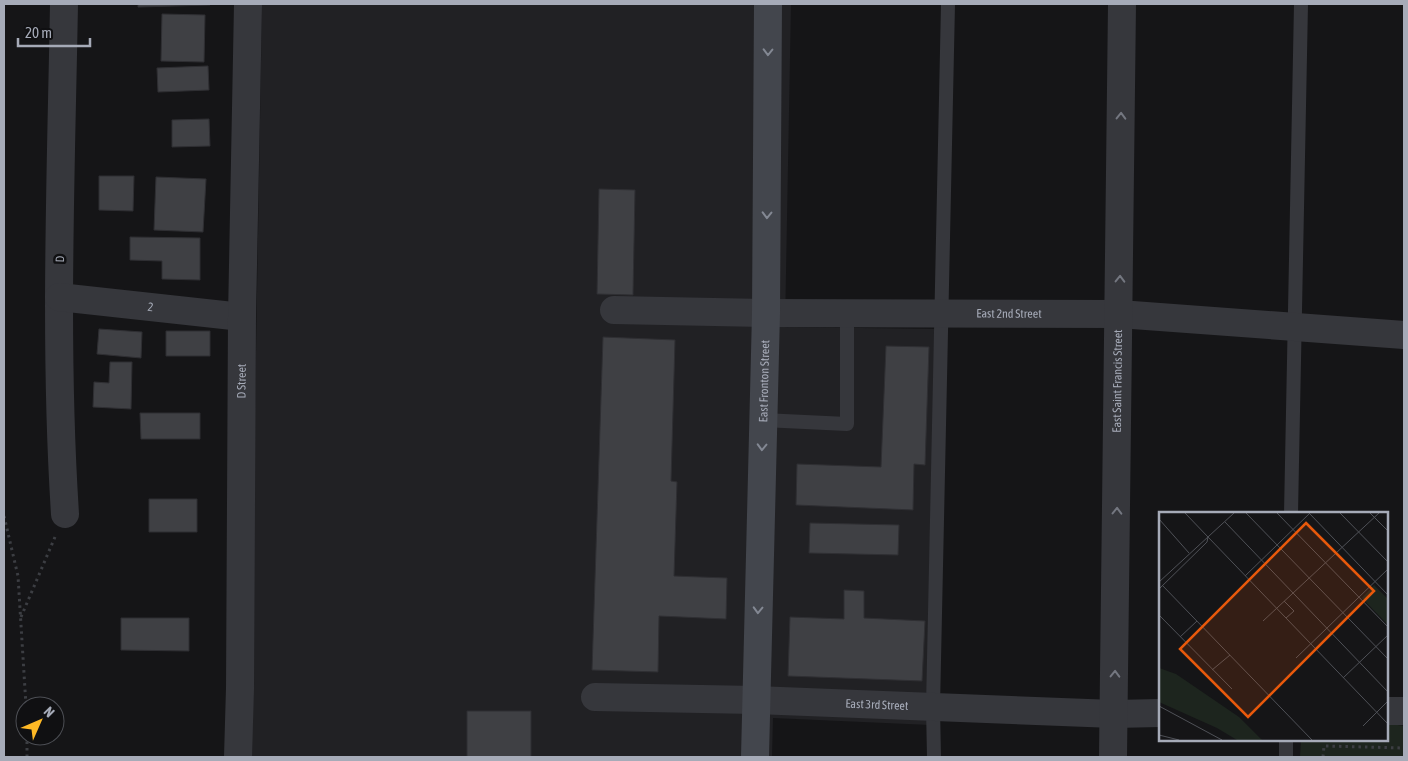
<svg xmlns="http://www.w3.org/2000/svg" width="1408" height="761" font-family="'Asap Condensed',sans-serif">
<rect width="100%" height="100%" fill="#151517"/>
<!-- built -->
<path fill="#212124" d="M262 4H791L785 327 941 329 930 725 773 718 772 757H249Z"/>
<!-- green -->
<path fill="#1d251e" d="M1392 724 1404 726V757H1300L1301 740H1387V725Z"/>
<!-- building -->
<path fill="#3f4044" stroke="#2f2f33" d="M138 4H210V5L138 7Z
M162 14 205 15 204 62 161 61Z
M208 66 209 90 158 92 157 68Z
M209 119 210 146 172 147V120Z
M99 176H134L133 211 99 210Z
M156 177 206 179 203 232 154 230Z
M599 189 635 190 633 295 597 294Z
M130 237 200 238V280L162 279V261L130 260Z
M99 329 142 332 141 358 97 354Z
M166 331H210V356H166Z
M603 337 675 340 671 481 677 482 674 576 727 578 726 619 659 616 658 672 592 670Z
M886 346 929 347 925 465 914 464 913 510 796 505 797 464 881 467Z
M110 362H132L131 409 93 407 94 382 109 383Z
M140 413H200V439H141Z
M149 499H197V532H149Z
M810 523 899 525 898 555 809 553Z
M844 590 864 591V618L925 621 922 681 788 676 790 617 844 619Z
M121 618H189V651L121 650Z
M467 711H531V757H467Z"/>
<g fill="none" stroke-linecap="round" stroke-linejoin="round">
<!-- path -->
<path stroke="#3c3e43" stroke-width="3" stroke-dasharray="2.5 4" stroke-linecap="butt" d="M4 516 18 576 26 706
M21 617 55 537
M27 757V736
M1323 757 1324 746 1404 748"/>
<!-- service -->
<path stroke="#36373c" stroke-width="14" d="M763 420 847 424V313
M1291 514 1301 4
M934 757 933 707 948 4
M1286 757V740"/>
<!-- minor -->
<g stroke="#36373c" stroke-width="28">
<path d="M64 4C61 174 54 344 65 514"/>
<path id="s1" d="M59 297 242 317"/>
<path id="s2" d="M614 310 766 313 1119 314 1404 335"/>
<path id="s3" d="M595 697 755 700 1114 714 1160 713"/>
<path d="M1387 711H1404"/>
<path id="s4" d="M238 757 240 688 242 317 248 4"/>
</g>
<!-- tertiary -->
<path stroke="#36373c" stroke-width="28" id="s5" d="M1113 757 1122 4"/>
<!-- secondary -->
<path stroke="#43464d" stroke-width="28" id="s6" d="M755 757 766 313 768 4"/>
</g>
<!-- one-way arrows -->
<defs><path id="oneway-chevron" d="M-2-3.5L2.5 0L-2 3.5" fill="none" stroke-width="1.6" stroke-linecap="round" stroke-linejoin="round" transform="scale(1.25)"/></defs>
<g stroke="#838893">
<use href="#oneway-chevron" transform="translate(768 52) rotate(91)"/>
<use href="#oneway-chevron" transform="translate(767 215) rotate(91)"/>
<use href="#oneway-chevron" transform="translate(762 447) rotate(92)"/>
<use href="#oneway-chevron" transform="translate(758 610) rotate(92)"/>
</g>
<g stroke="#747780">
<use href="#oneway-chevron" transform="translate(1121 116) rotate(-89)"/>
<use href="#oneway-chevron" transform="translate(1120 279) rotate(-89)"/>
<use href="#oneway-chevron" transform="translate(1117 511) rotate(-89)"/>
<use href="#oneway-chevron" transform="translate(1115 674) rotate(-89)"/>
</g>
<g text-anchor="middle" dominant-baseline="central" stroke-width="5" stroke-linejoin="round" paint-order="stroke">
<!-- street labels -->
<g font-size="12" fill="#a6abb8" stroke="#101012">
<text transform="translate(60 259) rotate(-89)">D</text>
<text stroke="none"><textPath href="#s1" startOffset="92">2</textPath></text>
<text stroke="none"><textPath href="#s2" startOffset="395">East 2nd Street</textPath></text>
<text stroke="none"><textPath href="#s4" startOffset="376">D Street</textPath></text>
<text stroke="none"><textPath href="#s6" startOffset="376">East Fronton Street</textPath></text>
<text stroke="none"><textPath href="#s5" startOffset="376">East Saint Francis Street</textPath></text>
<text stroke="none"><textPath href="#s3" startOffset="282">East 3rd Street</textPath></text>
</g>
</g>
<!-- overview -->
<g transform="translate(1159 512)">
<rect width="229" height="229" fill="#151517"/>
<path d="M215 73 229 87V113L203 86ZM0 156 17 162 80 205 103 228H78L58 216 0 190Z" fill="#1d251e"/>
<path fill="none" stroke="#4f5157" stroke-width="1" d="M26 1 49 25M87 1 229 147M118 1 229 115M150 1 229 83M181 1 229 50M211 1 229 19M0 7 30 41M66 10 229 180M49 25 229 212M86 64 151 1M0 70 75 1M3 73 153 228M0 77 48 30 49 25M125 89 135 99 127 106M0 103 73 177M104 109 220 1M21 125 38 109M137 146 229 57M53 158 71 143M184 166 229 123M0 194 63 228M204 214 229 189M0 223 20 228"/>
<path fill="#e8590c" fill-opacity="0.15" stroke="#e8590c" stroke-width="2.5" d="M147 11 215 79 89 205 21 137Z"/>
<rect width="229" height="229" fill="none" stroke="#a6abb8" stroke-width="2.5"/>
</g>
<!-- border -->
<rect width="1408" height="761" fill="none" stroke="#a6abb8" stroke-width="10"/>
<!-- north arrow -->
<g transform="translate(40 721) rotate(45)"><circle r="24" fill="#101012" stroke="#4c4e54"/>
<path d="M0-4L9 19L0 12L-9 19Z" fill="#ffb925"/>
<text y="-8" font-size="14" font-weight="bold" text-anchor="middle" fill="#a6abb8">N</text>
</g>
<!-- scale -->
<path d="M18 38v8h72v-8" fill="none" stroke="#a6abb8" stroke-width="2.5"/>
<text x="25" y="38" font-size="15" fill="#a6abb8" stroke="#101012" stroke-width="4" paint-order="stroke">20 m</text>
</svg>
